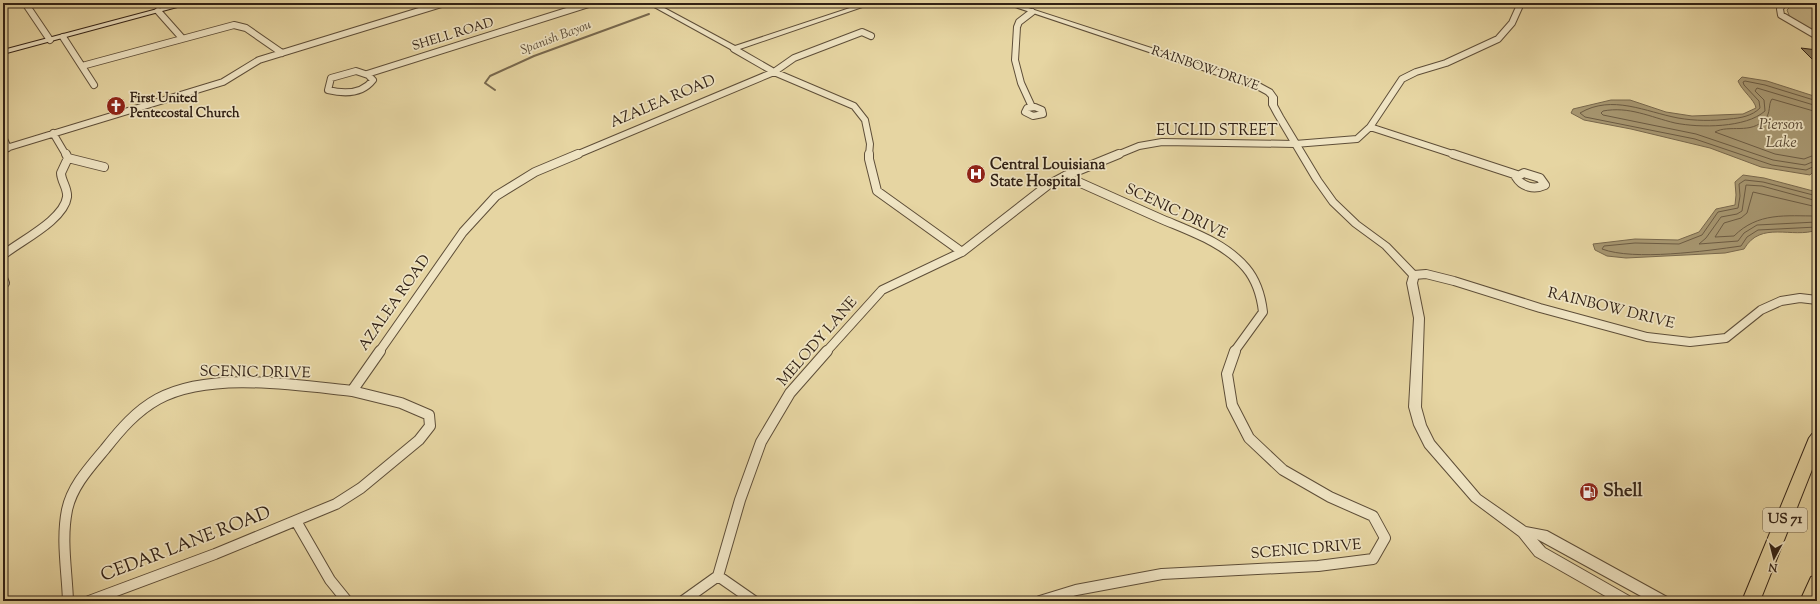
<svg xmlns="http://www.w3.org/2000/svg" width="1820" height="604" font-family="'Sorts Mill Goudy',serif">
<rect width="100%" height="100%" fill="#e6d5a2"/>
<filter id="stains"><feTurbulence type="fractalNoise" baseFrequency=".005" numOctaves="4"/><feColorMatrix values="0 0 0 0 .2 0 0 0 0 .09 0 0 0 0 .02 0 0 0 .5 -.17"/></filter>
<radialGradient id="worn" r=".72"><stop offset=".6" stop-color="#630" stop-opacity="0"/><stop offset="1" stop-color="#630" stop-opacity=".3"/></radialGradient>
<!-- green -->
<path fill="#c7b68a" stroke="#7c6c50" d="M1794 3H1817V32L1791 20 1787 10Z"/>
<!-- water -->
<path fill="#a89872" stroke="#78684d" d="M1742 77 1767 81 1817 97V168L1810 175 1761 167 1710 148 1631 129 1584 120 1571 113 1573 109 1611 100H1630L1666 112 1692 116 1743 114 1756 108C1755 100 1742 91 1738 81Z
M1743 175 1764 178 1817 192V230C1792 239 1761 220 1744 249L1725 253 1626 258 1607 256 1595 250 1593 244 1635 239 1678 240 1699 232 1716 209 1735 205 1736 195 1735 182Z"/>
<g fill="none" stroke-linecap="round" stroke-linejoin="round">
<!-- shore -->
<path stroke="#6c5c44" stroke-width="1" d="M1817 101 1765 85 1745 81 1743 82 1744 85 1759 101 1760 108C1752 116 1741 118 1729 119 1713 121 1695 121 1678 118 1646 112 1612 94 1580 113L1585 117 1695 139 1772 165 1806 170 1817 165
M1817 106 1757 88 1755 91 1764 100 1765 111C1746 128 1700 128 1675 123 1650 117 1629 106 1603 111L1601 113 1603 115 1696 134 1773 160 1805 165 1817 160
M1817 112 1772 99C1768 104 1771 113 1765 119 1751 135 1729 124 1715 132L1775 154 1804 159 1817 154
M1817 196 1763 182 1745 180 1739 184 1740 196 1738 208 1718 212 1702 235 1679 244 1635 243 1604 246 1602 249C1634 261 1706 251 1741 246L1747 237 1758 230 1817 227
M1817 201 1762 186 1746 185 1742 211 1737 214 1721 217 1706 238 1699 244 1738 241 1744 233 1757 225 1817 222
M1817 207 1753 192 1747 213 1741 218 1724 223 1715 237 1734 236C1758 212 1786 216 1817 216"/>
<!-- stream -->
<path stroke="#78684d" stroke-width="2" d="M495 90 485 83 490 76 534 56 649 14"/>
</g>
<!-- building -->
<path fill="#8f7f5e" stroke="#312115" d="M1801 48 1817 50V64Z"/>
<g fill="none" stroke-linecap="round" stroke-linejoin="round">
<defs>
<path id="minor-far2" d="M25 3 50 40
M1783 3 1780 9 1781 15 1817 36
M158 11 182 38
M1032 12 1019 22 1017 27 1015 60 1021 83 1032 107
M63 37 94 85
M734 49 774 72 854 106 865 120 870 144 869 155
M82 66 234 25 246 28 282 53
M356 71 368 75 373 80C362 94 344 94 328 90L331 78Z
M367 74 592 3
M1035 107 1042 110 1043 114 1033 116 1025 112 1027 108Z
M1370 127 1456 155
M53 133 66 155
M3 137 8 148
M3 149 223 82 259 60 445 3
M576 155 774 72 794 58 862 32 871 36
M1117 155 1139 146 1162 142 1295 144 1357 139 1370 127 1402 79 1416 72 1446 63 1498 39 1512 23 1521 3"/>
<path id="minor-far1" d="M869 154V159L877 191 962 252
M1453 154 1517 175
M68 158 104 167
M1524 173 1540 178 1545 185C1534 190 1522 187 1516 177Z
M1065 176C1096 190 1128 204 1159 218 1189 231 1224 242 1246 268 1257 281 1261 295 1263 312L1234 352
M3 255C20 241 64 220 67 197 68 188 61 181 61 173L68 158 66 154
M1414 275 1426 274 1454 281 1540 308 1647 337 1690 342 1726 338 1761 310 1781 301 1800 298 1817 300
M3 278 5 283
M379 352 463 232 496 196 535 172 578 154
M826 352 882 290 962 252 1048 185 1065 176 1119 154"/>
<path id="minor" d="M296 521 330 580 347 601
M718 576 754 601
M68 601C67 571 61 540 67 510 72 486 90 467 105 449 120 430 136 411 158 399 209 371 295 385 352 391
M89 601 215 554 336 504 361 488 419 440 430 426 429 415 401 403 352 391 380 351
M683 601 718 576 740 500 761 442 790 393 827 351
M1040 601 1076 590 1162 574 1318 566 1373 559 1385 538 1373 516 1330 497 1283 470 1249 438 1232 405 1227 374 1235 351"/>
<path id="tertiary" d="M647 3H655L735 46 865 3H874L734 51Z
M1003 3H1013L1259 83 1272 90 1277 97V105L1283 116 1321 179 1336 200 1359 222 1389 244 1419 275 1417 283 1424 318 1421 407 1426 425 1434 441 1480 495 1526 527 1547 531 1667 597 1669 601H1650L1537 539 1545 548 1631 597 1633 601H1614L1535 556 1519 536 1472 501 1425 447 1414 425 1409 407 1414 318 1407 283 1409 276 1383 248 1353 226 1330 204 1313 180 1275 116 1269 105V97L1266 94 1253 87Z"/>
<path id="secondary" d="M180 3H192L3 54V50Z"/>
<path id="trunk" d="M1817 432V457L1760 601H1742L1809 438 1812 434Z
M1817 575V601H1800L1811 577Z"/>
</defs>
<!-- minor-far2 casing -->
<use href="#minor-far2" stroke="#5e4e38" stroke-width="8"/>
<!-- minor-far1 casing -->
<use href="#minor-far1" stroke="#5e4e38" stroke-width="10"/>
<!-- minor casing -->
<use href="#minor" stroke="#5e4e38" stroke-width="12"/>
<!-- tertiary casing -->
<use href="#tertiary" stroke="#5e4e38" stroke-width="2"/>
<!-- secondary casing -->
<use href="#secondary" stroke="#312115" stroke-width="2"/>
<!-- trunk casing -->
<use href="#trunk" stroke="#312115" stroke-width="2"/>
<!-- minor-far2 -->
<use href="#minor-far2" stroke="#efe4c3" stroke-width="6"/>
<!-- minor-far1 -->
<use href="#minor-far1" stroke="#efe4c3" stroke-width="8"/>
<!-- minor -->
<use href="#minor" stroke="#efe4c3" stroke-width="10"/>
<!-- tertiary -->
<use href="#tertiary" fill="#efe4c3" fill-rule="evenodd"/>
<!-- secondary -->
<use href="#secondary" fill="#efe4c3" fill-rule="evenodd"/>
<!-- trunk -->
<use href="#trunk" fill="#e6d5a2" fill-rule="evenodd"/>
</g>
<!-- icons -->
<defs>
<symbol id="church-disc" viewBox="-11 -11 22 22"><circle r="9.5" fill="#8f2418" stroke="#efe4c3"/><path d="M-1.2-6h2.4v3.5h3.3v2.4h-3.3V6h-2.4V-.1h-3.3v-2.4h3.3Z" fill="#fff"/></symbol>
<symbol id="hospital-disc" viewBox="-11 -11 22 22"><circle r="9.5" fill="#8f2418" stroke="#efe4c3"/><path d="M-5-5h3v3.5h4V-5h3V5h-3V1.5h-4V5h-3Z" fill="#fff"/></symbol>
<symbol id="fuel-disc" viewBox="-11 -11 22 22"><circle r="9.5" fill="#8f2418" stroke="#efe4c3"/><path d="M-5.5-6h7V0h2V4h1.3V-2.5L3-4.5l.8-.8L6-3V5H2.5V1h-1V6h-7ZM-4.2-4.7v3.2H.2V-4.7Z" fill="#fff"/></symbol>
</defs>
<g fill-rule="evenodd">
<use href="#church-disc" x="105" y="95" width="22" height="22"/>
<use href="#hospital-disc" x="965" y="163" width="22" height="22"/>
<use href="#fuel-disc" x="1578" y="481" width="22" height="22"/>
</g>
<g text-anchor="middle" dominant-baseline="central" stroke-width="3.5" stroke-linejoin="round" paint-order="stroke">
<!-- far-street labels -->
<g font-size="13" fill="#312115" stroke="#efe4c3">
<text transform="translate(453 35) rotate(-17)">SHELL ROAD</text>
<text transform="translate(1205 69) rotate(19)">RAINBOW DRIVE</text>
</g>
<!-- far-water labels -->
<g font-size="13" font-style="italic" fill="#5b4b36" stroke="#efe4c3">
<text transform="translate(556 38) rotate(-21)">Spanish Bayou</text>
</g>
<!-- far-poi labels -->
<g font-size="13" font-weight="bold" fill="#312115" stroke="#efe4c3" text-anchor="start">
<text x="130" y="99">First United<tspan x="130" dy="15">Pentecostal Church</tspan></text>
</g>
<!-- shield labels -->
<rect fill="#efe4c3" stroke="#6a5c49" stroke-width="1" x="1763" y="508" width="44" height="24" rx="3"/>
<g font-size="14" font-weight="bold" fill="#312115">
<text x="1785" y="520">US 71</text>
</g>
<!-- street labels -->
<g font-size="15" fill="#312115" stroke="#efe4c3">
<text transform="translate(663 102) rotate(-23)">AZALEA ROAD</text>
<text x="1217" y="131">EUCLID STREET</text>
<text transform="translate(1176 212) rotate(25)">SCENIC DRIVE</text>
<text transform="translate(395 303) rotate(-55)">AZALEA ROAD</text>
<text transform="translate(1611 309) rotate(14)">RAINBOW DRIVE</text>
<text transform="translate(818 342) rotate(-49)">MELODY LANE</text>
<text transform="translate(255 373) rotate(1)">SCENIC DRIVE</text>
<text transform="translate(1306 550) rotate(-5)">SCENIC DRIVE</text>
</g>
<!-- poi labels -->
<g font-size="15" font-weight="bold" fill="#312115" stroke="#efe4c3" text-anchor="start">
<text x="990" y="165">Central Louisiana<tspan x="990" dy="17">State Hospital</tspan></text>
</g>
<!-- water labels -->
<g font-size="16" font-style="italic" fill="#5b4b36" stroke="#efe4c3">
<text x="1781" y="125">Pierson<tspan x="1781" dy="18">Lake</tspan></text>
</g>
<!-- near-poi labels -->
<g font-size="18" font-weight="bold" fill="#312115" stroke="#efe4c3" text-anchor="start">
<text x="1603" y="492">Shell</text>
</g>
<!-- near-street labels -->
<g font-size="18" fill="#312115" stroke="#efe4c3">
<text transform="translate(186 545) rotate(-21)">CEDAR LANE ROAD</text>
</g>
</g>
<!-- margin -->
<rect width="1820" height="604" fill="none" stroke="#e6d5a2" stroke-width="16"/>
<rect x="4" y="4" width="1812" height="596" fill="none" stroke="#312115" stroke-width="2"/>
<rect x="8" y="8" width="1804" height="588" fill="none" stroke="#312115"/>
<!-- north arrow -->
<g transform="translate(1774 558) rotate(187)" stroke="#efe4c3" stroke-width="3" paint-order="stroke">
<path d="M0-3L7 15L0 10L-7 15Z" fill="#312115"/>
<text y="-6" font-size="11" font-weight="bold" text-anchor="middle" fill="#312115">N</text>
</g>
<rect width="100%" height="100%" filter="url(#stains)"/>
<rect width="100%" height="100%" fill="url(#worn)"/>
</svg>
